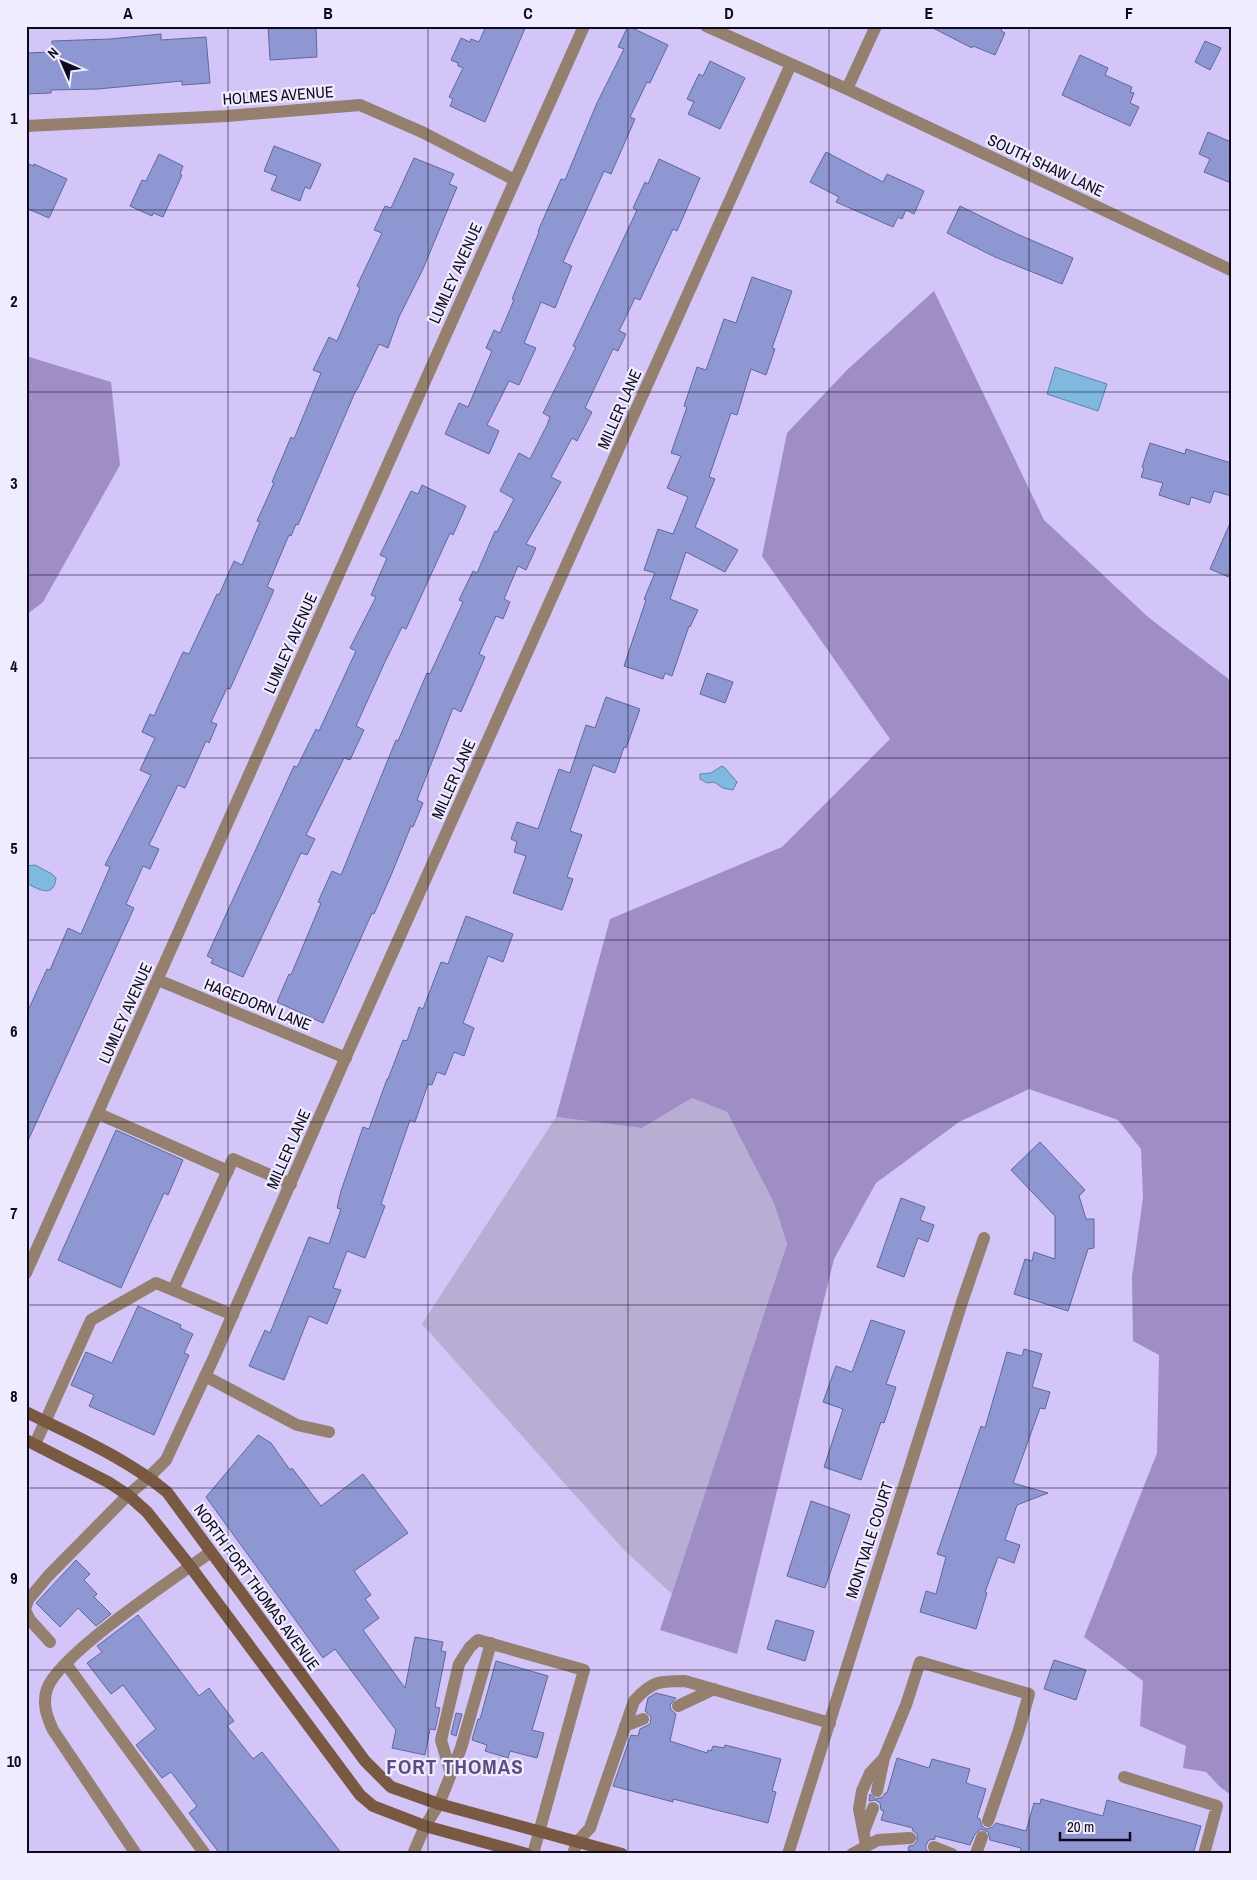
<svg xmlns="http://www.w3.org/2000/svg" width="1257" height="1880" font-family="'Archivo Narrow',sans-serif">
<rect width="100%" height="100%" fill="#d3c5f7"/>
<!-- green -->
<path fill="#b8aed4" d="M692 1098 727 1112 774 1203 787 1244 672 1594 624 1550 422 1324 556 1117 642 1128Z"/>
<!-- forest -->
<path fill="#9e8ec5" d="M934 291 1044 520 1148 617 1231 681V1795L1220 1787 1206 1772 1183 1768 1186 1746 1140 1726 1143 1681 1084 1637 1157 1453 1159 1355 1133 1341 1132 1277 1143 1198 1141 1149 1118 1120 1029 1089 959 1122 876 1183 834 1259 737 1654 660 1630 787 1244 774 1203 727 1112 692 1098 642 1128 556 1117 610 919 782 847 890 739 762 556 787 433 848 369Z
M26 356 111 382 120 465 43 602 26 615Z"/>
<!-- water -->
<path fill="#7fb9df" stroke="#5e84a5" d="M1055 367 1107 384 1098 411 1047 394Z
M722 766 725 768 737 782 733 790 723 788 714 782 707 783 700 779V774L711 773Z
M35 865 52 874 56 878C54 899 38 889 26 883V866Z"/>
<!-- building -->
<path fill="#8e97d1" stroke="#60679e" d="M268 26H316L317 57 270 60Z
M486 26H526L485 122 450 106 453 99 449 97 463 68 458 66V63L451 60 461 38 470 42 471 39 479 42Z
M628 26 668 45 650 83 647 82 630 117 635 119 611 174 604 171 563 262 572 266 555 308 541 302 524 343 536 348 519 385 509 381 487 425 499 431 489 454 445 434 459 403 468 407 492 351 486 348 494 330 500 333 514 300 512 299 539 232 538 231 561 179 565 180 597 103 624 49 618 47Z
M929 26H1003L1001 31 1005 33 995 55 973 46 972 48Z
M161 34V40L206 37 210 83 182 85V81L98 89 51 90V93L26 94V53L52 52V41L110 39Z
M1205 41 1221 48 1210 70 1195 62Z
M1080 55 1108 68 1105 75 1132 87 1130 92 1134 93 1130 103 1139 107 1130 126 1062 95Z
M710 61 745 78 720 129 688 114 694 102 687 99 699 74 703 76Z
M1208 132 1231 142V183L1204 172 1210 159 1199 154Z
M274 146 321 164 310 189 305 187 300 201 271 190 277 176 264 171Z
M826 152 883 182 887 174 924 191 914 214 906 210 902 219 898 217 893 227 836 202 839 197 810 182Z
M159 154 183 166 180 174 182 175 163 217 153 213 152 216 130 206 142 180 146 181Z
M414 158 454 174 449 184 457 187 423 269 399 317 388 348 379 344 357 390H356L298 525 296 524 291 536 289 535 267 587 274 590 230 689 227 688 211 722 217 724 209 743 206 741 185 788 178 785 149 845 159 849 150 869 143 866 126 904 134 908 26 1145V1015L47 969 50 970 68 928 81 934 110 867 105 865 151 775 140 770 155 738 142 732 150 714 154 716 183 652 189 654 217 594 219 595 234 561 242 565 260 522 257 521 274 483 272 482 291 437 294 439 321 373 313 370 329 337 337 341 360 288 357 286 382 233 374 230 385 206 391 208Z
M659 159 700 178 677 231 673 229 640 300 635 298 619 331 626 334 618 351 613 349 585 408 592 412 577 441 572 438 551 477 561 482 526 544 536 548 526 570 518 566 504 599 510 602 503 619 496 616 479 654 485 657 461 712 453 708 417 800 423 803 413 827 411 826 392 873 374 914 372 913 323 1023 277 1002 289 974 291 975 321 903 318 902 332 871 341 875 396 740 398 741 427 673 430 674 463 602 459 600 473 571 477 573 495 531 497 532 514 499 500 491 519 453 530 459 547 425 550 417 543 413 576 347 573 346 637 210 633 208 645 182 648 184Z
M26 163 34 166V164L67 179 49 218 26 208Z
M960 206 1017 234 1073 258 1062 284 995 257 947 233Z
M752 277 792 291 772 348 775 349 766 375 751 369 737 415 731 413 709 477 715 479 695 527 738 550 725 572 686 552 670 599 698 610 690 627 689 626 672 676 665 673 663 679 624 666 646 600 644 599 655 573 644 570 658 529 673 534 688 497 667 488 681 456 671 453 687 407 684 406 697 367 706 370 724 319 736 323Z
M1150 443 1185 454 1186 449 1231 463V496L1214 491 1210 503 1191 497 1189 505 1159 495 1163 483 1141 477 1144 468 1142 467Z
M422 485 466 506 453 535 450 533 406 629 402 627 384 664 356 726 364 730 350 760 344 758 306 835 315 839 307 855 301 853 243 977 211 963 213 959 207 956 289 777 294 766 297 767 316 729 319 731 356 651 350 648 376 597 371 595 387 558 380 555 411 491 418 494Z
M1231 521V578L1210 569Z
M707 673 733 682 725 703 700 694Z
M606 697 640 709 626 748 624 747 615 773 593 765 570 831 582 835 567 877 573 879 562 910 513 893 526 856 514 852 517 842 511 839 517 822 538 829 559 769 570 773 586 725 595 728Z
M466 916 513 934 503 962 488 956 463 1023 474 1028 464 1056 454 1052 445 1075 437 1072 432 1085 428 1084 415 1122 410 1120 381 1204 385 1206 365 1258 347 1251 333 1288 341 1290 327 1324 309 1316 284 1380 249 1366 265 1330 270 1333 309 1237 329 1244 341 1209 337 1208 341 1191 363 1127 369 1129 387 1079H388L403 1040 407 1041 419 1007 423 1009 441 962 448 964Z
M116 1130 183 1160 168 1195 164 1193 121 1288 58 1260Z
M1040 1142 1085 1190 1079 1196 1086 1219H1094V1248L1088 1249 1068 1311 1014 1294 1025 1259 1032 1261 1034 1252 1055 1259V1216L1011 1170Z
M901 1198 925 1207 920 1220 934 1225 928 1242 918 1238 904 1277 877 1267Z
M138 1306 181 1325 180 1328 193 1334 184 1353 189 1355 154 1435 89 1406 94 1395 71 1385 86 1352 112 1363Z
M871 1320 905 1331 886 1384 896 1387 884 1423 881 1422 861 1480 824 1467 843 1409 823 1402 836 1366 852 1372Z
M1024 1349 1042 1354 1032 1387 1050 1392 1045 1409 1040 1408 1013 1483 1048 1493 1017 1505 1005 1540 1020 1545 1014 1563 998 1557 985 1592 987 1593 976 1629 920 1612 926 1591 936 1594 946 1557 937 1554 981 1426 985 1428 1007 1352 1022 1356Z
M258 1435 271 1443 290 1470 292 1468 321 1506 363 1474 408 1533 354 1571 371 1595 365 1599 379 1618 363 1630 405 1688 415 1637 443 1642 441 1651 446 1652 435 1707 440 1708 435 1730 430 1729 425 1755 392 1748 396 1730 335 1649 323 1658 206 1497Z
M811 1501 850 1515 825 1588 787 1576Z
M76 1560 90 1574 84 1580 97 1594 94 1597 111 1614 96 1626 78 1608 60 1627 36 1603Z
M138 1615 199 1696 209 1688 234 1721 227 1726 253 1759 262 1752 342 1854H220L189 1813 197 1806 171 1772 162 1778 136 1745 156 1729 123 1685 111 1694 87 1663 102 1652 97 1646Z
M776 1620 814 1631 805 1661 767 1649Z
M1054 1660 1086 1670 1076 1700 1044 1689Z
M496 1661 548 1676 532 1730 544 1733 537 1758 510 1751 508 1758 485 1751 487 1745 472 1740 478 1719H480Z
M656 1693 676 1698 670 1705 671 1710 676 1714 670 1741 707 1753 708 1750 711 1751 713 1746 724 1748 725 1745 781 1759 772 1791 776 1792 768 1823 673 1799V1802L613 1786 631 1735 638 1736 640 1729 650 1724 651 1717 645 1711 648 1698Z
M456 1713 462 1714 456 1736 451 1734Z
M897 1758 929 1768 932 1759 970 1769 966 1783 986 1789 977 1818 980 1819 982 1826 986 1829 993 1827 996 1823 1026 1831 1034 1803 1040 1804 1041 1799 1103 1816 1107 1800 1201 1826 1193 1854H1020L1021 1848 990 1840 988 1832 981 1829 975 1834 970 1845 935 1836V1839L929 1840 926 1845V1849L930 1854H924L908 1850 909 1846 914 1845 917 1841V1834L912 1830 913 1828 881 1820 884 1811 881 1810 880 1803 875 1800 869 1801 870 1794 876 1799 883 1797 885 1793H887Z"/>
<g fill="none" stroke-linecap="round" stroke-linejoin="round">
<!-- service -->
<path stroke="#957f6f" stroke-width="12" d="M99 1114 228 1171
M173 1290 233 1159 291 1184
M205 1376 297 1425 329 1432
M35 1444 91 1320 156 1283 233 1315
M26 1606 28 1600 48 1576 128 1495
M26 1612 30 1620 50 1642
M66 1664 205 1854
M678 1706 714 1689
M625 1726 643 1719
M451 1774 461 1748 491 1643
M1124 1777 1217 1806 1204 1854
M877 1791 884 1758
M439 1804 451 1774 441 1740 459 1664 470 1647 478 1640 584 1670 533 1854
M864 1831 873 1808
M577 1842 590 1828 634 1701C652 1681 659 1681 685 1681L830 1723
M866 1845 859 1809 862 1791 870 1773 884 1758 906 1705 920 1662 1029 1694 1018 1733 988 1821
M934 1847 952 1854
M136 1854 53 1730C47 1717 42 1704 47 1689 58 1655 177 1576 211 1552
M852 1854 878 1840 910 1838
M976 1854 982 1837"/>
<!-- minor -->
<path stroke="#957f6f" stroke-width="12" d="M706 26 847 89 1231 270
M847 89 876 26
M26 126 227 116 360 105 422 132 515 180
M158 980 346 1058
M26 1273 584 26
M128 1495 149 1477 166 1460 215 1355 348 1052 791 64
M573 1854 577 1842
M788 1854 962 1302 984 1238"/>
<!-- tertiary -->
<path stroke="#957f6f" stroke-width="12" d="M413 1854 425 1826 439 1804"/>
<!-- secondary -->
<path stroke="#795942" stroke-width="12" d="M26 1412C74 1436 125 1457 167 1492L365 1761 391 1787 439 1804 622 1854
M26 1440 108 1482 128 1495 147 1512 190 1566 360 1795 373 1806 425 1826 527 1854"/>
</g>
<!-- grid -->
<path fill="none" stroke="#10091e" stroke-width="1" stroke-opacity="0.55" d="M228 26V1854M428 26V1854M628 26V1854M829 26V1854M1029 26V1854M26 210H1231M26 392H1231M26 575H1231M26 758H1231M26 940H1231M26 1122H1231M26 1305H1231M26 1488H1231M26 1670H1231"/>
<g text-anchor="middle" dominant-baseline="central" stroke-width="4.5" stroke-linejoin="round" paint-order="stroke">
<!-- street labels -->
<g font-size="16" fill="#10091e" stroke="#f0ecff">
<text transform="translate(278 95) rotate(-4)">HOLMES AVENUE</text>
<text transform="translate(1046 165) rotate(25)">SOUTH SHAW LANE</text>
<text transform="translate(455 273) rotate(-66)">LUMLEY AVENUE</text>
<text transform="translate(619 409) rotate(-66)">MILLER LANE</text>
<text transform="translate(290 643) rotate(-66)">LUMLEY AVENUE</text>
<text transform="translate(453 779) rotate(-66)">MILLER LANE</text>
<text transform="translate(258 1004) rotate(22)">HAGEDORN LANE</text>
<text transform="translate(125 1013) rotate(-66)">LUMLEY AVENUE</text>
<text transform="translate(288 1149) rotate(-66)">MILLER LANE</text>
<text transform="translate(869 1540) rotate(-72)">MONTVALE COURT</text>
<text transform="translate(257 1587) rotate(54)">NORTH FORT THOMAS AVENUE</text>
</g>
<!-- district labels -->
<g font-size="21" font-weight="bold" letter-spacing="1" fill="#5d4c81" stroke="#f0ecff">
<text x="455" y="1766">FORT THOMAS</text>
</g>
</g>
<!-- border -->
<rect width="1257" height="1880" fill="none" stroke="#f0ecff" stroke-width="55"/>
<!-- north arrow -->
<g transform="translate(62 62) rotate(315)" stroke="#f0ecff" stroke-width="4" paint-order="stroke">
<path d="M0-4L9 19L0 12L-9 19Z" fill="#10091e"/>
<text y="-8" font-size="14" font-weight="bold" text-anchor="middle" fill="#10091e">N</text>
</g>
<!-- scale -->
<path d="M1060 1832v8h70v-8" fill="none" stroke="#10091e" stroke-width="2.5"/>
<text x="1067" y="1832" font-size="15" fill="#10091e" stroke="#f0ecff" stroke-width="4" paint-order="stroke">20 m</text>
<rect x="28" y="28" width="1202" height="1824" fill="none" stroke="#10091e" stroke-width="2"/>
<g font-size="16" text-anchor="middle" font-weight="bold" fill="#10091e">
<text x="128" y="19">A</text>
<text x="328" y="19">B</text>
<text x="528" y="19">C</text>
<text x="729" y="19">D</text>
<text x="929" y="19">E</text>
<text x="1129" y="19">F</text>
<text x="14" y="124">1</text>
<text x="14" y="307">2</text>
<text x="14" y="489">3</text>
<text x="14" y="672">4</text>
<text x="14" y="854">5</text>
<text x="14" y="1037">6</text>
<text x="14" y="1219">7</text>
<text x="14" y="1402">8</text>
<text x="14" y="1584">9</text>
<text x="14" y="1767">10</text>
</g>
</svg>
